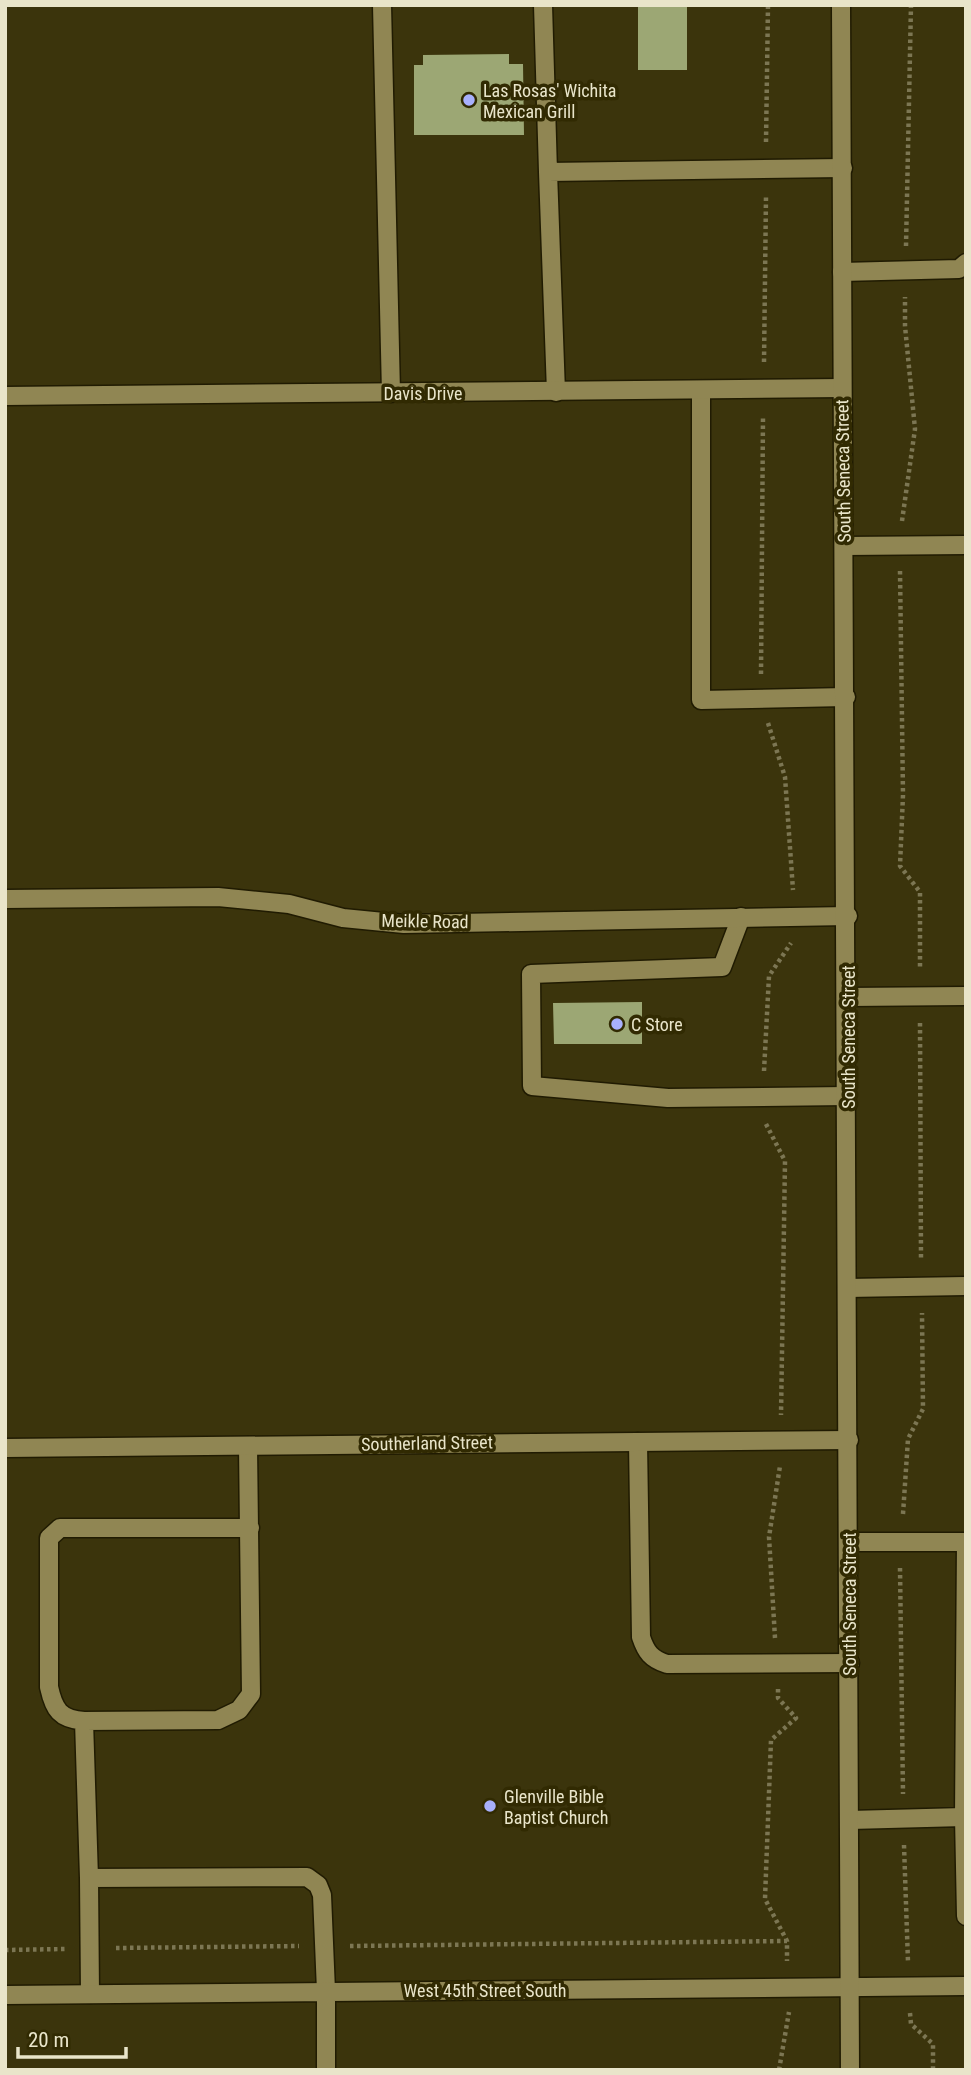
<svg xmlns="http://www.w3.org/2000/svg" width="971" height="2075" font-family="'Roboto Condensed',sans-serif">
<rect width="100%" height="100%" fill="#3b340c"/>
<!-- building -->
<path fill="#9ca774" d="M638 5H687V70H638Z
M509 54V64H523L524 135H414V65H423V55Z
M642 1002V1044H554L553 1003Z"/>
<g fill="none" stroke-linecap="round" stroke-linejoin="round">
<defs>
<path id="lane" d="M382 5 391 393
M543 5 548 172 843 168
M548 172 556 392
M842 272 959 269 966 263
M701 391V700L846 697
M741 917 722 967 531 974 532 1086 668 1098 847 1096
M638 1442 641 1637C646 1652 651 1659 667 1664L850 1663
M248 1446 251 1694 239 1710 218 1720 84 1721C60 1719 54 1710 49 1687V1538L60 1528H250
M849 1542H966L964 1817
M84 1721 89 1878
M850 1820 964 1817 966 1916
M90 1994 89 1878 307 1877 318 1885 322 1895 326 1991"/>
<path id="street" d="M5 396 842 388
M845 546 966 545
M5 899 218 897 289 904 343 918 404 924 848 916
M848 997 966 996
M847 1288 966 1286
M5 1448 849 1440
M326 1991V2070
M5 1995 966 1986"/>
<path id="secondary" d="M841 5 850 2070"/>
</defs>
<!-- lane casing -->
<use href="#lane" stroke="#201b02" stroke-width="21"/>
<!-- street casing -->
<use href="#street" stroke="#201b02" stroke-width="21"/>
<!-- secondary casing -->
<use href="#secondary" stroke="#201b02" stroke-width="21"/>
<!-- path -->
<path stroke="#7c7653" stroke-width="4.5" stroke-dasharray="3.5 3.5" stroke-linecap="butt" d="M766 142 768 5
M906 246 911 5
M764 362 766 196
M902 521 915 429 905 326V297
M900 571 903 795 900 866 920 892V969
M761 674 763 416
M768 723 785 777 793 890
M920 1023 921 1259
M764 1071 769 976 791 943
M766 1124 785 1161 781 1415
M903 1514 908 1439 923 1409 922 1313
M900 1568 903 1794
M775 1638 769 1537 780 1466
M778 1689V1698L796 1718 771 1740 765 1899 787 1941V1961
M904 1845 908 1962
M350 1946 787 1941
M116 1948 299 1946
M5 1950 65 1949
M910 2013 911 2024 933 2044V2070
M779 2070 789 2012"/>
<!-- lane -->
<use href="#lane" stroke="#908653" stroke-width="18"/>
<!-- street -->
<use href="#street" stroke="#908653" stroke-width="18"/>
<!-- secondary -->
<use href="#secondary" stroke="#908653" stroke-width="18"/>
</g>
<!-- markers -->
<g fill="#a8b0fc" stroke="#312a02" stroke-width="2.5">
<circle cx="469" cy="100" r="7"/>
<circle cx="617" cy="1024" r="7"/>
<circle cx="490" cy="1806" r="7"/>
</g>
<g text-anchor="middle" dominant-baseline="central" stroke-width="7" stroke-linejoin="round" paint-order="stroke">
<!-- poi labels -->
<g font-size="18" fill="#e9e5ca" stroke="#312a02" text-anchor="start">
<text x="483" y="90">Las Rosas' Wichita<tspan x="483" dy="21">Mexican Grill</tspan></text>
<text x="631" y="1024">C Store</text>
<text x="504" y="1796">Glenville Bible<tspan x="504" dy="21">Baptist Church</tspan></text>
</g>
<!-- street labels -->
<g font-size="18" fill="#e9e5ca" stroke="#312a02">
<text x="423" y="393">Davis Drive</text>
<text transform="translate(843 471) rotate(-91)">South Seneca Street</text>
<text transform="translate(425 921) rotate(1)">Meikle Road</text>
<text transform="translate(848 1037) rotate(-90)">South Seneca Street</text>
<text transform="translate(427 1443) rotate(-1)">Southerland Street</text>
<text transform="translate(849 1604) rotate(-90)">South Seneca Street</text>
<text x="485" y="1990">West 45th Street South</text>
</g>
</g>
<!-- border -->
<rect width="971" height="2075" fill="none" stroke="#e9e5ca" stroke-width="14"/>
<!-- scale -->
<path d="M18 2047v10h108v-10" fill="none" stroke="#e9e5ca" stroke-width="3.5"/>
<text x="28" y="2047" font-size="21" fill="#e9e5ca" stroke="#312a02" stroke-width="5" paint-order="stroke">20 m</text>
</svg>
